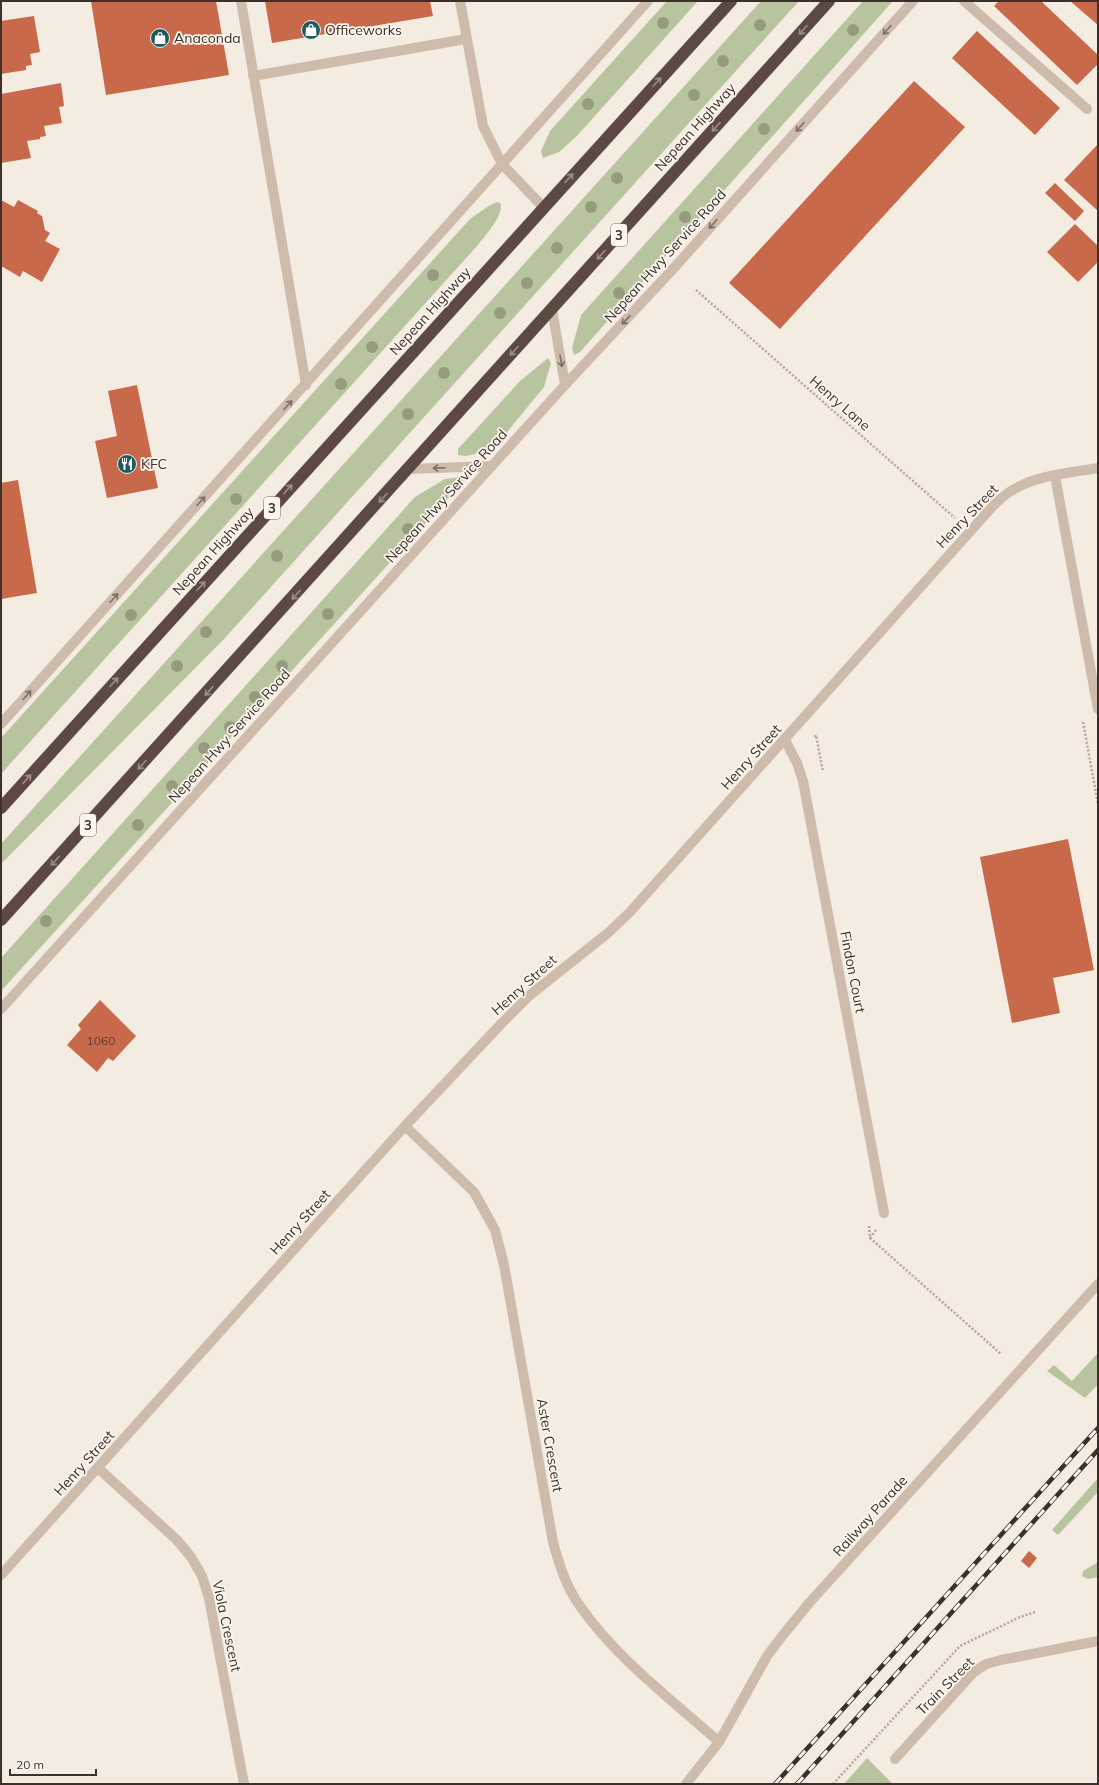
<svg xmlns="http://www.w3.org/2000/svg" width="1099" height="1785" font-family="Mulish,sans-serif">
<rect width="100%" height="100%" fill="#f4ebe1"/>
<!-- green -->
<path fill="#b8c4a0" d="M667 1H698L576 137 559 152 543 158 541 151 550 131Z
M761 1H799L224 639 1 864V844Z
M863 1H893L580 352 574 355 572 348 581 315Z
M497 202 500 203C505 215 484 237 477 246L1 774V738L470 219 490 205Z
M548 358 551 363 544 387 498 443 475 454 466 456 458 455V449L520 381Z
M461 477 463 478V482L1 991V958L415 497 445 479Z
M1098 1353V1384L1085 1398 1047 1371 1054 1365 1072 1381Z
M1098 1478V1492L1058 1535 1052 1530Z
M1098 1562V1577L1088 1579 1082 1576 1083 1571Z
M867 1758 893 1784H844Z"/>
<!-- building -->
<path fill="#c8694b" d="M91 1H216L229 75 106 95Z
M265 1H430L433 16 272 43Z
M999 1H1041L1098 55V64L1077 85 994 6Z
M1070 1H1098V25Z
M34 16 40 52 30 54 32 65 26 66V70L1 74V21Z
M977 31 1060 108 1035 135 952 58Z
M914 81 965 127 780 329 729 283Z
M61 83 64 106 59 107 62 123 44 126 46 136 40 137V139L27 141 31 158 1 163V94Z
M1098 144V211L1064 180Z
M1055 183 1084 211 1075 221 1045 193Z
M1 200 14 207 18 200 38 211 37 213 42 216 45 230 50 233 45 241 60 249 42 282 23 271 20 277 1 266Z
M1075 224 1098 246V262L1078 282 1047 252Z
M137 385 158 488 107 498 95 441 117 436 108 391Z
M18 480 37 593 1 599V483Z
M1068 839 1094 970 1053 978 1060 1013 1012 1023 980 857Z
M100 1000 136 1036 113 1061 108 1058 97 1072 67 1045 81 1029 78 1025Z
M1029 1551 1037 1558 1029 1568 1021 1561Z"/>
<g fill="none" stroke-linecap="round" stroke-linejoin="round">
<!-- path -->
<path stroke="#b9a596" stroke-width="2.5" stroke-dasharray="2 2" stroke-linecap="butt" d="M696 290 955 518
M1083 722 1098 804
M815 737 816 735 823 772
M869 1226 870 1238 1001 1354
M870 1238 876 1230
M833 1784 960 1646 1020 1617 1035 1612"/>
<!-- minor -->
<path stroke="#cdbbac" stroke-width="10" d="M241 1 306 385
M460 1 483 126 502 164 543 207
M964 1 1087 109
M253 76 466 39
M552 309 565 385
M409 469 492 466
M1055 476 1098 709
M1 724 648 1
M785 740 797 763 803 781 884 1213
M1 1009 565 385 673 269 913 1
M405 1126 474 1192 495 1230 504 1265 553 1542C559 1564 566 1587 580 1606 616 1658 672 1700 719 1742
M98 1468 177 1540 191 1557 202 1576 209 1598 244 1784
M1 1575 405 1126 501 1024 530 995 608 933 630 912 992 507C998 501 1004 495 1011 491 1036 475 1070 473 1098 468
M895 1759 974 1672 986 1664 1001 1660 1098 1641
M686 1784 719 1742 767 1656 783 1635 810 1602 1098 1284"/>
<!-- highway -->
<path stroke="#5c4a42" stroke-width="12" d="M1 808 731 1
M1 920 829 1"/>
<defs>
<path id="rail" d="M775 1784 1098 1428
M797 1784 1098 1450"/>
</defs>
<!-- rail casing -->
<use href="#rail" stroke="#3b302b" stroke-width="4.5"/>
<!-- rail -->
<use href="#rail" stroke="#fbf5ee" stroke-width="3" stroke-dasharray="9" stroke-linecap="butt"/>
</g>
<!-- trees -->
<g fill="#969b7f">
<circle cx="663" cy="23" r="6"/>
<circle cx="760" cy="25" r="6"/>
<circle cx="853" cy="30" r="6"/>
<circle cx="723" cy="61" r="6"/>
<circle cx="694" cy="95" r="6"/>
<circle cx="588" cy="104" r="6"/>
<circle cx="764" cy="129" r="6"/>
<circle cx="617" cy="178" r="6"/>
<circle cx="591" cy="207" r="6"/>
<circle cx="685" cy="217" r="6"/>
<circle cx="557" cy="248" r="6"/>
<circle cx="433" cy="275" r="6"/>
<circle cx="527" cy="283" r="6"/>
<circle cx="619" cy="293" r="6"/>
<circle cx="500" cy="313" r="6"/>
<circle cx="372" cy="347" r="6"/>
<circle cx="444" cy="373" r="6"/>
<circle cx="341" cy="384" r="6"/>
<circle cx="408" cy="414" r="6"/>
<circle cx="236" cy="499" r="6"/>
<circle cx="408" cy="529" r="6"/>
<circle cx="277" cy="556" r="6"/>
<circle cx="328" cy="614" r="6"/>
<circle cx="131" cy="615" r="6"/>
<circle cx="206" cy="632" r="6"/>
<circle cx="177" cy="666" r="6"/>
<circle cx="282" cy="666" r="6"/>
<circle cx="255" cy="697" r="6"/>
<circle cx="230" cy="727" r="6"/>
<circle cx="204" cy="748" r="6"/>
<circle cx="172" cy="786" r="6"/>
<circle cx="138" cy="825" r="6"/>
<circle cx="46" cy="921" r="6"/>
</g>
<!-- one-way arrows -->
<defs><path id="oneway-shaft" d="M-6 0H5M1.5-3L5.5 0L1.5 3" fill="none" stroke-width="1.6" stroke-linecap="round" stroke-linejoin="round"/></defs>
<g stroke="#9c8e87">
<use href="#oneway-shaft" transform="translate(803 30) rotate(132)"/>
<use href="#oneway-shaft" transform="translate(657 82) rotate(-48)"/>
<use href="#oneway-shaft" transform="translate(716 127) rotate(132)"/>
<use href="#oneway-shaft" transform="translate(569 178) rotate(-48)"/>
<use href="#oneway-shaft" transform="translate(601 255) rotate(132)"/>
<use href="#oneway-shaft" transform="translate(514 351) rotate(132)"/>
<use href="#oneway-shaft" transform="translate(288 489) rotate(-48)"/>
<use href="#oneway-shaft" transform="translate(383 498) rotate(132)"/>
<use href="#oneway-shaft" transform="translate(201 586) rotate(-48)"/>
<use href="#oneway-shaft" transform="translate(296 595) rotate(132)"/>
<use href="#oneway-shaft" transform="translate(114 682) rotate(-48)"/>
<use href="#oneway-shaft" transform="translate(209 691) rotate(132)"/>
<use href="#oneway-shaft" transform="translate(142 765) rotate(132)"/>
<use href="#oneway-shaft" transform="translate(27 779) rotate(-48)"/>
<use href="#oneway-shaft" transform="translate(55 861) rotate(132)"/>
</g>
<g stroke="#7d6f65">
<use href="#oneway-shaft" transform="translate(887 30) rotate(132)"/>
<use href="#oneway-shaft" transform="translate(800 127) rotate(132)"/>
<use href="#oneway-shaft" transform="translate(713 224) rotate(132)"/>
<use href="#oneway-shaft" transform="translate(626 320) rotate(133)"/>
<use href="#oneway-shaft" transform="translate(561 361) rotate(80)"/>
<use href="#oneway-shaft" transform="translate(288 405) rotate(-48)"/>
<use href="#oneway-shaft" transform="translate(439 468) rotate(178)"/>
<use href="#oneway-shaft" transform="translate(201 501) rotate(-48)"/>
<use href="#oneway-shaft" transform="translate(114 598) rotate(-48)"/>
<use href="#oneway-shaft" transform="translate(27 695) rotate(-48)"/>
</g>
<!-- icons -->
<defs>
<symbol id="shop-disc" viewBox="-11 -11 22 22"><circle r="9.5" fill="#1f5a5e" stroke="#fbf5ee"/><path d="M-5-2.5h2.3a2.7 3.5 0 0 1 5.4 0H5L5.5 6h-11ZM-1.5-2.5h3a1.5 2.3 0 0 0-3 0Z" fill="#fff"/></symbol>
<symbol id="restaurant-disc" viewBox="-11 -11 22 22"><circle r="9.5" fill="#1f5a5e" stroke="#fbf5ee"/><path d="M-5-6h1v4h1v-4h1v4h1v-4h1v5L-1.5 .5V6h-2V.5L-5-1ZM5-6V6H3V1.5H1.5Q1.5-4 5-6Z" fill="#fff"/></symbol>
</defs>
<g fill-rule="evenodd">
<use href="#shop-disc" x="300" y="19" width="22" height="22"/>
<use href="#shop-disc" x="149" y="27" width="22" height="22"/>
<use href="#restaurant-disc" x="116" y="453" width="22" height="22"/>
</g>
<g text-anchor="middle" dominant-baseline="central" stroke-width="3.5" stroke-linejoin="round" paint-order="stroke">
<!-- number labels -->
<g font-size="12" fill="#5e3e33">
<text x="101" y="1040">1060</text>
</g>
<!-- shield labels -->
<g fill="#fbf5ee" stroke="#756b66" stroke-width="1">
<rect x="611" y="224" width="16" height="22" rx="3"/>
<rect x="264" y="497" width="16" height="22" rx="3"/>
<rect x="80" y="814" width="16" height="22" rx="3"/>
</g>
<g font-size="13" font-weight="bold" fill="#3b302b">
<text x="619" y="235">3</text>
<text x="272" y="508">3</text>
<text x="88" y="825">3</text>
</g>
<!-- poi labels -->
<g font-size="14" fill="#3b302b" stroke="#fbf5ee" text-anchor="start">
<text x="325" y="30">Officeworks</text>
<text x="174" y="38">Anaconda</text>
<text x="141" y="464">KFC</text>
</g>
<!-- street labels -->
<g font-size="14" fill="#3b302b" stroke="#fbf5ee">
<text transform="translate(695 127) rotate(-48)">Nepean Highway</text>
<text transform="translate(665 256) rotate(-48)">Nepean Hwy Service Road</text>
<text transform="translate(430 311) rotate(-48)">Nepean Highway</text>
<text transform="translate(840 403) rotate(41)">Henry Lane</text>
<text transform="translate(446 496) rotate(-48)">Nepean Hwy Service Road</text>
<text transform="translate(967 516) rotate(-46)">Henry Street</text>
<text transform="translate(213 551) rotate(-48)">Nepean Highway</text>
<text transform="translate(229 736) rotate(-48)">Nepean Hwy Service Road</text>
<text transform="translate(751 757) rotate(-48)">Henry Street</text>
<text transform="translate(853 972) rotate(79)">Findon Court</text>
<text transform="translate(524 985) rotate(-42)">Henry Street</text>
<text transform="translate(300 1222) rotate(-48)">Henry Street</text>
<text transform="translate(550 1445) rotate(80)">Aster Crescent</text>
<text transform="translate(84 1463) rotate(-48)">Henry Street</text>
<text transform="translate(870 1516) rotate(-48)">Railway Parade</text>
<text transform="translate(227 1626) rotate(78)">Viola Crescent</text>
<text transform="translate(945 1686) rotate(-45)">Train Street</text>
</g>
</g>
<!-- border -->
<rect width="1099" height="1785" fill="none" stroke="#3b302b" stroke-width="4"/>
<!-- scale -->
<path d="M10 1769v6h86v-6" fill="none" stroke="#3b302b" stroke-width="2"/>
<text x="16" y="1769" font-size="12" fill="#3b302b" stroke="#fbf5ee" stroke-width="3" paint-order="stroke">20 m</text>
</svg>
